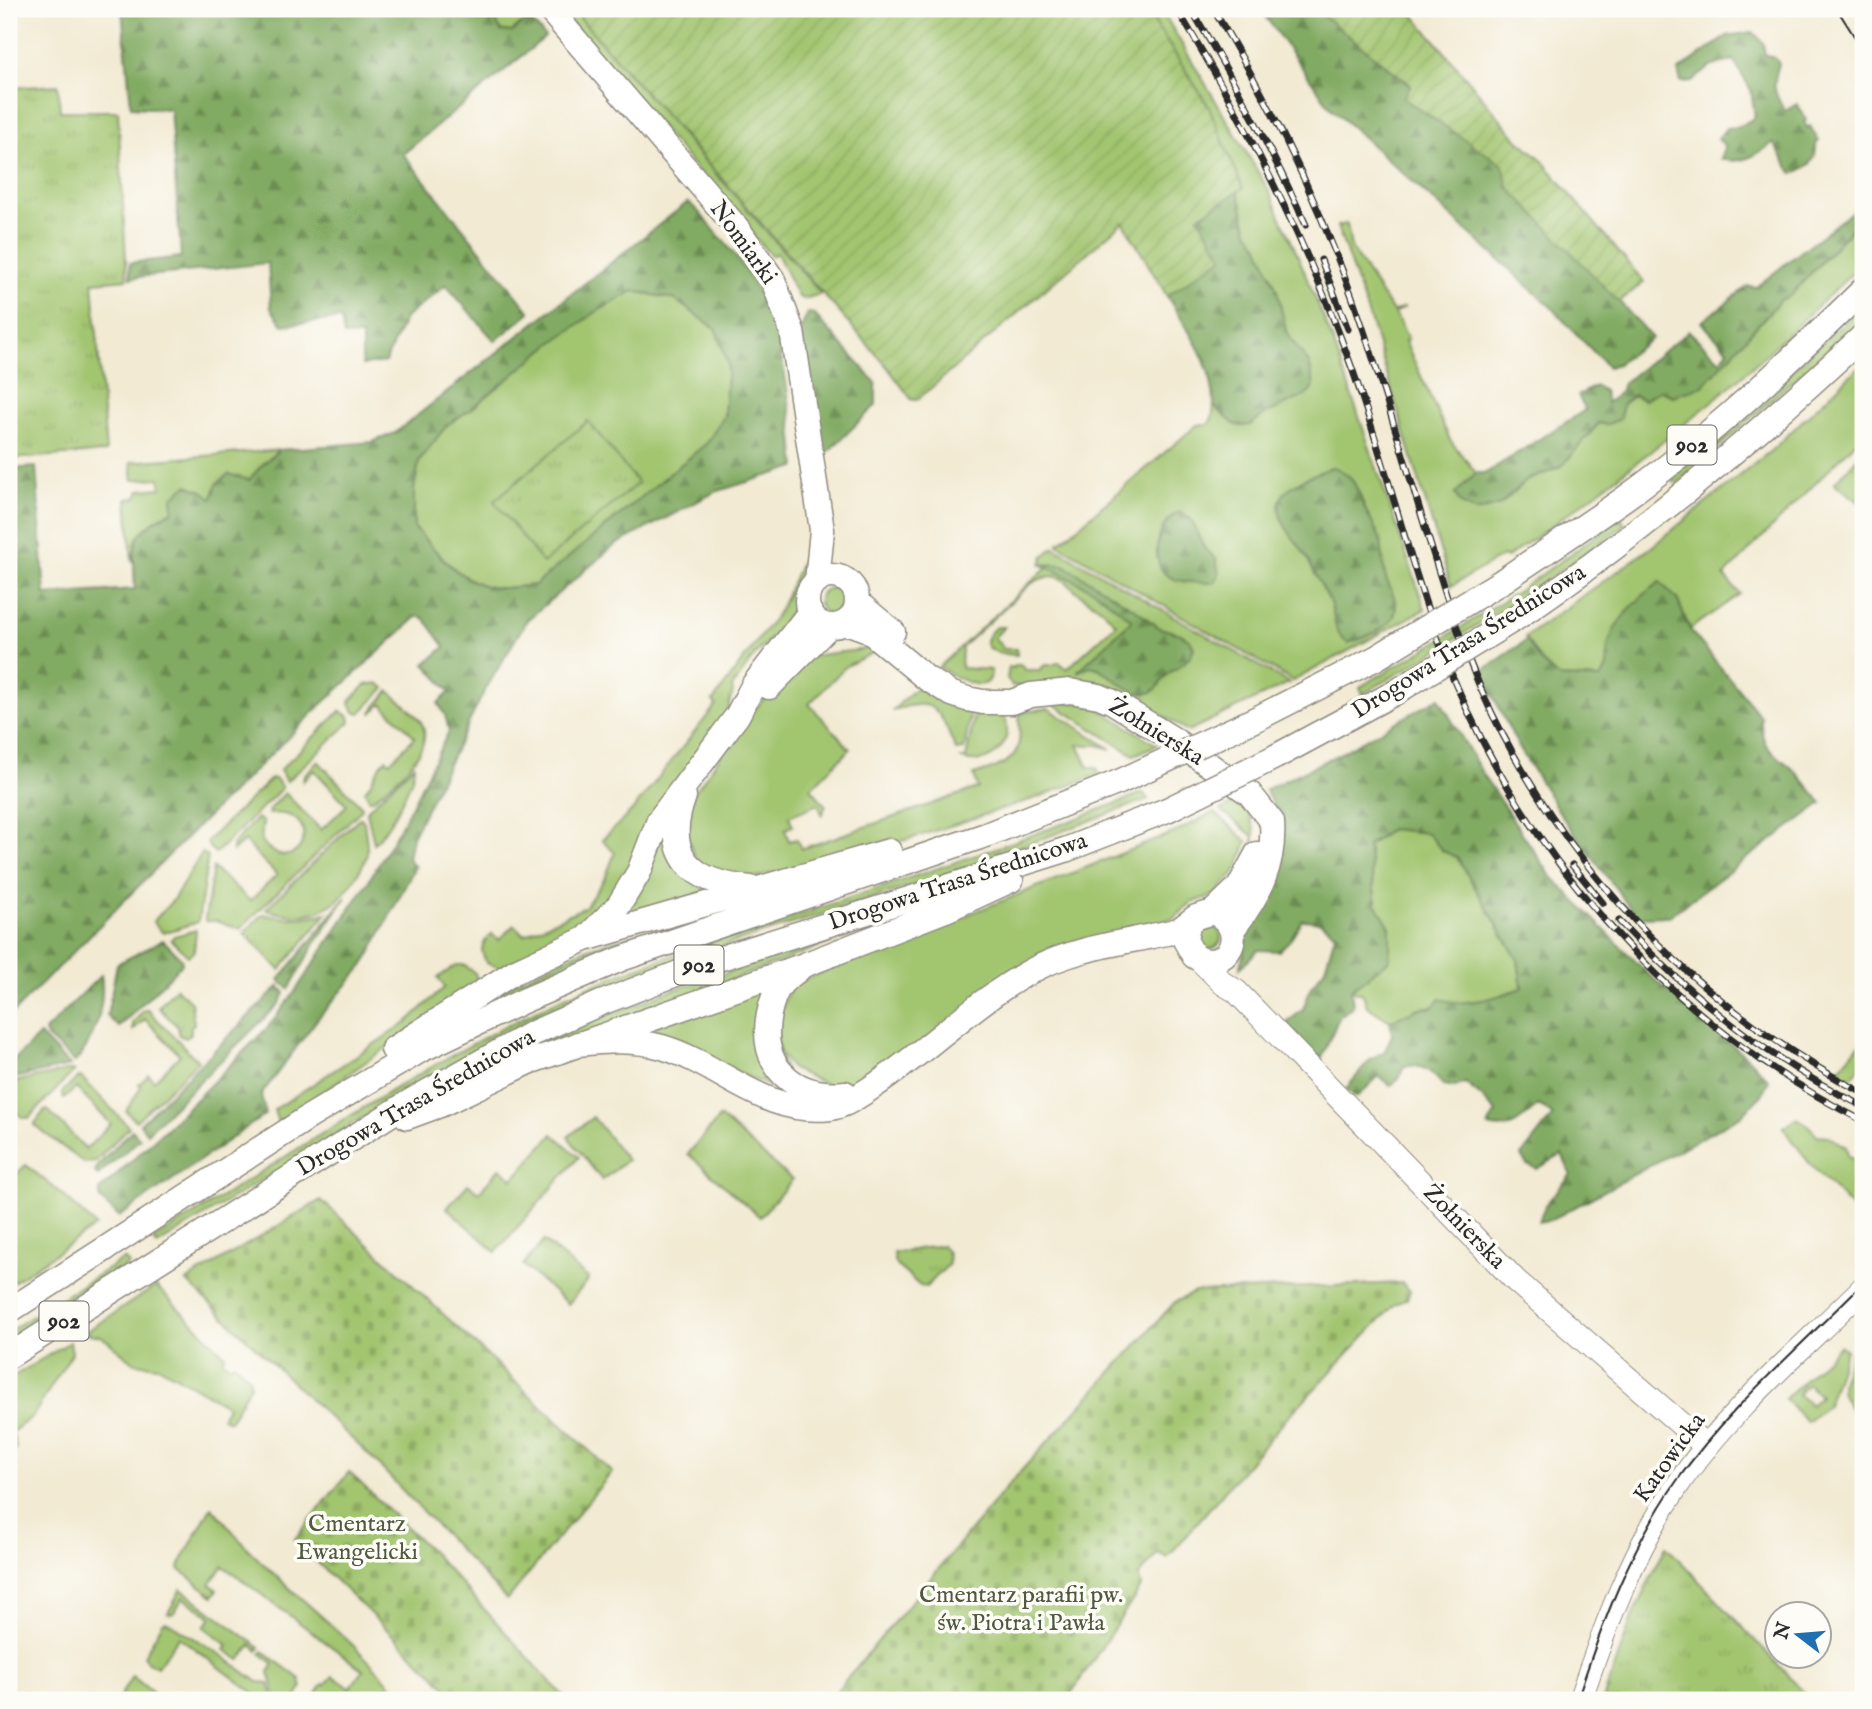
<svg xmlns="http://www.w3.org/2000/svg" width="1872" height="1709" font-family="'IM FELL English',serif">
<defs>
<pattern id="forest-firs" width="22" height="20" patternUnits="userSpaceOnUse" patternTransform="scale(1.75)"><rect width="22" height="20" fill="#81aa62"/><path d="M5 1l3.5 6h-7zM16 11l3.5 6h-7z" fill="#6a8b51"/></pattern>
<pattern id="cemetery-stones" width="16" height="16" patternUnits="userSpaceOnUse" patternTransform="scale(1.75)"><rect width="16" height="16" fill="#a2c56f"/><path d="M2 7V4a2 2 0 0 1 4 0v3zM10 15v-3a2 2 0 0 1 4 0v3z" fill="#8ca960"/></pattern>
<pattern id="park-tufts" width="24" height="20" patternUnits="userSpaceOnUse" patternTransform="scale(1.75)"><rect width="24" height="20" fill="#a2c56f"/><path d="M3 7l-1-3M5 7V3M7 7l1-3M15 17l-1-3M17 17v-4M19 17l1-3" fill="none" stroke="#8ca960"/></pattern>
<pattern id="garden-furrows" width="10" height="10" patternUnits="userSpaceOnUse" patternTransform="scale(1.75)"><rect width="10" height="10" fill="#a2c56f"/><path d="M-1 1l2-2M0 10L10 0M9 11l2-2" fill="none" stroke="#8ca960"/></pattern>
</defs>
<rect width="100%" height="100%" fill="#fdfcf7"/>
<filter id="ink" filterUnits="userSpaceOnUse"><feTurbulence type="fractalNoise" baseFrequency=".0143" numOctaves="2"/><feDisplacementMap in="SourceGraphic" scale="14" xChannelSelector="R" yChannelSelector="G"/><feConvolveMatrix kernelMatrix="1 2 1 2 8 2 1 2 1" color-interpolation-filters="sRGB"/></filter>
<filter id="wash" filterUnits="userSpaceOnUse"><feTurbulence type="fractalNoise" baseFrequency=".00686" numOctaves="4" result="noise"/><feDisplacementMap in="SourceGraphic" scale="28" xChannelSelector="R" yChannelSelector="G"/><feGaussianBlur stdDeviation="1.57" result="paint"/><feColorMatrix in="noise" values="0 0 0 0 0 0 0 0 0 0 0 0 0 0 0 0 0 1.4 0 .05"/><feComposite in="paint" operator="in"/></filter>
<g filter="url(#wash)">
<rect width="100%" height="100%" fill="#f2ead3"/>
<!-- grass -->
<path fill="#a2c56f" stroke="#66784d" stroke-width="2" d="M486 9H518L534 24C524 19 519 25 512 32L501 31 494 18Z
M559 9H575L582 16 580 18 821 294 804 299 798 297 777 253 771 256Z
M1146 9H1161L1268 189 1298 256 1333 341 1425 609 1293 681 1058 544 1197 425H1207C1213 420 1213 413 1214 405 1217 364 1187 329 1167 296L1222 257 1198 217 1209 107Z
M1863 216V263C1830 295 1796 327 1762 358 1682 430 1595 496 1506 558L1503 556 1451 586 1371 322 1337 226 1347 224 1351 248 1393 312 1405 307 1395 313 1408 339 1405 341 1450 440 1476 473 1455 494 1500 505 1526 481 1562 466 1599 422 1635 395 1660 390 1673 396 1703 386 1780 300 1791 295Z
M633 291 674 299 715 328 728 363 724 416 707 443 535 585C524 586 513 588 502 588 464 588 437 552 414 527V490L419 461 447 424 471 409 551 343 596 312Z
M1863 306V318L1678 483 1673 482 1674 475Z
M1863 363V435L1724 576 1740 594 1690 629 1677 599 1608 647 1609 666 1600 679 1558 677 1540 660 1525 637 1649 549 1773 449Z
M279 450 261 466 249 481 213 500 173 511 154 521 137 538 132 561 127 499 136 498 140 490 161 488 160 478 133 480 131 462Z
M1621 518 1625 525C1540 586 1454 642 1363 694L1360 687 1452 633 1520 590Z
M1054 547 1289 683 1188 731C1163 717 1110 679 1081 680 1061 680 1032 691 1011 685L1007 678 1009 667 1014 668V665H1020L1026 670H1039L1045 665H1053L1059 662 1067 669 1116 624C1105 612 1104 610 1091 602 1066 588 1064 563 1029 585L962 647 961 668 991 670C993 701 950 674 939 667L1047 567 1041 564 1044 556Z
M804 556 805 569 795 587 792 609 779 629 755 655 732 687 733 692 725 718 600 918 501 968 487 963C479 950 481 944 492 934L499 940 514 925 524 935 585 907 605 878 615 853 602 840 632 811 716 705 713 701 780 610Z
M819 601a13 13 0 1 1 26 0a13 13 0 1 1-26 0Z
M996 627H1004L994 638 1004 649H1017V655C998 654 971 649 996 627Z
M875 648 879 650 846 666 809 704 850 749 811 788 826 806 822 814 818 804 789 816 793 826 785 829 789 841 797 839 801 849 978 788 974 775C992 769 1016 764 1019 742 1021 733 1018 723 1020 713L1048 708 1111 749 1098 745H1078L1089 768H1097L1099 774 1039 797 916 837 857 853 741 881 698 865 682 822 689 800 752 712 808 653 810 656Z
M378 683 385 688 360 713H356L349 702 366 685Z
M919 685 948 705 971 712 964 749 956 750C939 712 938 694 892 711Z
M389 691C399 700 414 710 421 722 437 750 392 783 373 799H369L365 791C373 781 377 768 386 759L390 762 415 737 382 704 372 713 371 712Z
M1052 703H1082L1098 708 1157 745 1134 755Z
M340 711 349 716 350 722 287 781 285 780 280 770Z
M975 712 1003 714C1018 742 989 769 962 759L966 758Z
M318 761 362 807 361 810 240 929 217 921H207L205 919 213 868 250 901 277 875 244 841 233 851 232 845 257 818 263 822 261 841C300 887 329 807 269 814L268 811 285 793 321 830 347 805 314 770 303 781 304 775Z
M414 765C415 783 387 831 374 843L367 812 369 808Z
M272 778 277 780 282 788 219 850 215 853 207 844 208 840Z
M1143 793 1148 799 948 874 704 952 619 983 532 1018 433 1074 157 1245 152 1240C288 1158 419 1065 563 998 639 963 721 940 801 914 916 876 1030 838 1143 793Z
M1239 801C1256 821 1259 837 1247 860L1254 837 1221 810Z
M1214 812 1247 841 1240 862 1234 874 1215 895 1191 903 1175 918 1093 941 864 1080 830 1086 792 1069 780 1053 775 1030 787 994 800 981 1178 831Z
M361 818 364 822C365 832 368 844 367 854 365 864 357 875 352 883 331 914 301 922 266 909L358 819Z
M664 827 716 891 620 917Z
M1391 829 1428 833 1443 851 1457 857 1518 960 1522 988 1490 999 1419 1008 1390 1021 1367 1006 1363 994 1351 990 1390 958V928L1376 904 1368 846Z
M202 853 208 856 198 922 163 933 153 922 173 900Z
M747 903 578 963 477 1009 507 986 588 948Z
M327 913 280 970 244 933 263 914C286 920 304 919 327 913Z
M1197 937a12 12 0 1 1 24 0a12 12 0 1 1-24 0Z
M874 926 485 1073 571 1030 667 992Z
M196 930 194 951 188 956 171 940 174 936Z
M456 965H464L475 973 477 980 475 986 278 1123 274 1110 406 1023 445 987 438 978Z
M771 984 761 1008 795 1094 777 1089 637 1031Z
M144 1010H148L198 1061 136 1121 126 1111 141 1087 139 1084 149 1075 154 1081 180 1055 145 1019 133 1030V1023Z
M1863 1040V1063L1851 1078 1838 1070Z
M67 1071H74L29 1118 22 1117 9 1106V1083Z
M79 1077 82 1078 129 1127 96 1161 84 1163 34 1125 44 1111 48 1110 86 1149 111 1124 76 1088 64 1099 62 1092Z
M593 1117 627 1160 602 1180 568 1137Z
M720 1117 792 1180 760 1217 688 1154Z
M1797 1118 1807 1124 1817 1135 1828 1136 1846 1147 1848 1156 1863 1163V1219L1810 1164 1783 1127Z
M553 1134 579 1157 496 1252 447 1208 468 1184 479 1192 500 1168 513 1179Z
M26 1165 63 1195 96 1226 9 1285V1202L13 1197 9 1193V1181Z
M544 1241 589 1279 568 1304 523 1265Z
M124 1259 129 1264 9 1340V1331Z
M156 1286 225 1355 222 1359 230 1366 234 1363 249 1377 250 1385 230 1421 222 1418 228 1406 158 1366 135 1363 101 1336 84 1333Z
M70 1342 72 1353 33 1416 12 1432 16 1450 9 1453V1379Z
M1840 1345 1846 1350 1827 1405 1807 1422 1785 1399 1798 1386 1802 1390 1798 1394 1811 1405 1820 1396 1808 1384 1804 1388 1800 1384Z
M1852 1351 1863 1362V1401L1858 1406 1857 1416C1832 1387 1841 1385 1852 1351Z
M211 1507C226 1521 236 1537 250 1551 301 1602 358 1642 403 1700H313L323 1684 325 1685 333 1676 350 1688 363 1670 223 1566 210 1584 217 1590 213 1596 179 1569 180 1564Z
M181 1589 260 1648 258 1651 251 1645 240 1660 225 1650 228 1645 204 1627 211 1617 183 1598 173 1614 168 1613Z
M166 1621 220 1654 258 1682 269 1683 274 1700H263L179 1637 157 1667 146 1661 144 1656 163 1622Z
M263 1651 300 1679 302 1688 295 1700H277L269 1672 274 1664 261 1654Z
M132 1676 153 1693 138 1700H118Z"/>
<!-- forest -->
<path fill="url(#forest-firs)" stroke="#566a46" stroke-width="2" fill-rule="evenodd" d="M122 9H486L494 18 501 31 512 32C528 15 533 22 545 37L403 154 530 312 495 341 446 285 405 318 385 362 362 365V336H344L341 319 283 325 271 309 268 263 130 278V263L181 257 170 109 131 107Z
M1260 9H1315L1411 86 1403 98 1504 165 1508 187 1591 270 1652 338 1617 364 1608 367 1550 306 1331 108Z
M1753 32 1763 43 1765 55 1775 58 1779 64C1772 86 1773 92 1785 111L1797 104 1806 120 1804 121 1807 128 1810 126 1819 141 1816 144C1817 162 1808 167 1793 174L1773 143C1757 155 1741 165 1721 159L1725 147 1718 139 1726 128 1739 127 1755 117 1751 90 1733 60 1710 67 1693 81 1681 82 1678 71 1727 36Z
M1238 191 1248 231 1259 246 1277 290 1287 334 1309 363 1314 384 1311 391 1305 396 1267 413 1250 425 1241 426 1234 424 1214 406C1214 363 1188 331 1167 296L1222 257 1198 217Z
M688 202C701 212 710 226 721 238 783 310 787 376 796 467L715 492 615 545 527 620 484 692 412 837 408 859 415 867 364 965 319 1017 261 1095 266 1114 119 1217 100 1199V1190L171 1124 268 1027 294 993 368 882 405 819 449 731 445 715 438 703 450 692 425 664 445 647 424 618 418 616 318 708 194 830 9 1017V469L36 467 45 595 135 589C133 544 129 533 173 511L172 497 187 485 203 491 212 499 217 483 229 474 249 480 261 466 279 450 372 442 395 433ZM633 291 674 299 715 328 728 363 724 416 707 443 535 585C524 586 513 588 502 588 464 589 437 553 414 527V490L419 461 447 425 471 409 552 343 596 312Z
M1863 203V216L1791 295 1780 300 1703 386 1673 396 1660 390 1644 400 1634 395 1623 403 1620 419 1606 425 1599 423 1562 466 1526 481 1500 505 1476 512 1461 504 1455 494 1476 473H1486L1585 410 1578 395 1596 386 1604 391 1607 403 1620 392 1623 383 1689 331 1720 361 1728 350 1701 322 1748 286 1756 287Z
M808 313 814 314 876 383V405L820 460 800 330Z
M1333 467C1356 474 1358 493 1367 513 1371 522 1379 532 1381 542 1383 553 1383 564 1385 575 1389 589 1400 601 1394 616 1389 629 1360 640 1348 643 1330 633 1337 612 1327 596 1320 583 1313 571 1307 558 1298 541 1275 522 1280 501 1285 484 1317 473 1333 467Z
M1180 512 1191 519 1204 548 1216 559 1219 574 1214 583C1200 582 1182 584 1170 577 1147 565 1157 520 1180 512Z
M1041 564 1064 565 1135 609 1159 628 1181 634 1190 640 1194 648C1188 664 1179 665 1167 675 1162 679 1161 684 1157 688 1140 706 1113 676 1098 668L1090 666 1077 672 1132 620 1095 591Z
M1660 582 1677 599 1690 630 1761 717C1760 753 1775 751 1796 772 1805 782 1813 793 1822 803L1669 916 1637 917 1563 818 1518 746 1481 672 1527 640 1540 661 1558 677 1600 679C1612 662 1605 664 1608 647 1612 622 1641 596 1660 582Z
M1439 698 1485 778 1551 876 1648 974 1748 1058 1769 1080 1762 1095 1741 1116 1553 1219 1539 1222C1544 1201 1558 1192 1571 1174L1562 1155 1537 1169 1527 1165 1521 1156 1553 1115 1539 1105C1521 1118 1514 1133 1488 1126L1496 1112 1482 1097 1465 1083 1455 1087 1443 1085C1431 1071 1423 1064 1404 1066L1399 1079 1390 1086 1379 1076 1356 1098 1346 1089 1371 1059 1385 1051 1392 1035 1390 1021 1419 1008H1432L1440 999C1467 1008 1496 997 1522 988L1518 960 1457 857 1443 851 1427 833 1391 829 1368 846 1376 904 1390 927V959L1351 990 1353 1006 1339 1017 1321 1060 1286 1024 1303 1009 1311 987 1325 968 1335 935C1326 923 1317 920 1302 920L1290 940 1279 951 1258 950 1240 968 1248 930 1262 903 1279 815 1265 790 1337 755Z
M346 897 316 942 289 989 279 980Z
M163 940 181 958 182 964 119 1027 107 1016 117 964Z
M101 975C106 1004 94 1042 75 1062L47 1037 45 1031Z
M279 986 285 993 279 1004 147 1133 140 1124Z
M40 1035 70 1066 9 1079V1065Z
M132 1130 140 1139 98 1175 95 1172 98 1165Z"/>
<!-- cemetery -->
<path fill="url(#cemetery-stones)" stroke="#66784d" stroke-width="2" d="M321 1200 612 1472 507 1600 370 1456 186 1281Z
M1402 1283 1410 1291 1407 1299 1395 1304 1286 1419 1167 1558 1158 1553 1138 1577 1142 1586 1067 1700H829L1011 1482 1175 1302 1195 1292Z
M349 1472 433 1553 567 1700H460L294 1540Z"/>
<!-- park -->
<path fill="url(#park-tufts)" stroke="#66784d" stroke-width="2" d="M58 85 60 111H118L127 279 93 282 106 452 9 459V88Z
M588 421 638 483 543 563 494 501Z
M1859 456 1863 461V505L1834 483Z
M176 988 191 1002 194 1024 191 1026V1033L186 1038 179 1035 178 1027 158 1007Z
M942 1245 948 1253 949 1264 926 1287 920 1286 895 1264 893 1253Z
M1666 1546 1811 1700H1603L1633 1615Z"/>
<!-- garden -->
<path fill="url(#garden-furrows)" stroke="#66784d" stroke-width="2" d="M575 9H1146L1209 107 1243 188 1198 217 1223 257 1167 296 1123 222 917 400H912L884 363 580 18 581 16Z
M1315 9H1409L1516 138 1540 158 1644 282 1619 302 1508 187 1503 165 1403 98 1411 85Z"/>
</g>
<g filter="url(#ink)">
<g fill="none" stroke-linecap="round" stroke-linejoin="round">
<defs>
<path id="secondary" d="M1200 960 1224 984 1236 991 1516 1281 1707 1447
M1580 1700C1605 1626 1633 1551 1677 1486 1727 1412 1800 1351 1863 1288"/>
<path id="primary" d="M549 9 738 229 773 280 792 331 822 530 817 582
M807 601a25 25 0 1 1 50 0a25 25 0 1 1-50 0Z
M1504 580C1545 552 1587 525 1628 496 1711 436 1789 362 1863 290
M857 602 893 632
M1516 618C1641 534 1754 438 1863 336
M846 622 868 630 926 678 952 694 967 699 983 702H1012L1031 695 1070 691 1099 696 1111 701 1173 739 1250 794 1272 822C1275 864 1259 896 1233 929
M769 687 829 626
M684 796C662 856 691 883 751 888
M1213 912 1239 887 1257 854
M588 936 619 905 639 872 659 820 737 716 754 684 810 612
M798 970C793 974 785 979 781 984 775 992 771 1004 769 1014 758 1066 794 1098 845 1093
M578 1044C606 1041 634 1039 662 1047 720 1064 764 1116 830 1108 845 1106 855 1098 868 1090 925 1054 975 1000 1035 969 1079 946 1132 942 1179 930L1196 917 1213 912C1252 930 1226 976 1194 956L1185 940 1188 925
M393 1049 514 972 585 939 889 851
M407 1117 440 1105 529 1062 804 965 948 909 1011 880
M9 1311 309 1117 421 1050 523 1001 621 959 986 835 1119 782
M9 1356 411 1101 531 1034 601 1003 702 964 1065 850 1167 810"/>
</defs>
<!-- secondary casing -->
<use href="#secondary" stroke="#8e8a7f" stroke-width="25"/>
<!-- primary casing -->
<use href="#primary" stroke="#8e8a7f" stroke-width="27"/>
<!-- secondary -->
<use href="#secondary" stroke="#fff" stroke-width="23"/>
<!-- primary -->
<use href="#primary" stroke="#fff" stroke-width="24"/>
<!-- tram -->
<path stroke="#2b2b2b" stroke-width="2" d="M1837 9 1863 50
M1577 1700C1602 1624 1630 1548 1676 1482 1728 1408 1800 1347 1863 1283"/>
<defs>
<path id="rail" d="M1177 9C1245 121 1304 236 1349 360 1383 452 1405 549 1439 642 1515 848 1667 1022 1863 1121
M1191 9C1233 79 1272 150 1306 225
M1213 9C1278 114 1331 229 1369 346 1390 410 1409 475 1429 540 1449 606 1470 673 1503 735 1586 892 1707 1010 1863 1093
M1321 260 1348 329
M1572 865 1603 903
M1619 921C1689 995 1771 1062 1863 1106"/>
</defs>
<!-- rail casing -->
<use href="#rail" stroke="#2b2b2b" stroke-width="7"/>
<!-- rail -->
<use href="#rail" stroke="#fdfcf7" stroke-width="4.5" stroke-dasharray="13" stroke-linecap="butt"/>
<defs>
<path id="primary-bridge" d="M1119 782 1258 718 1376 658 1504 580
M1167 810 1275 757 1396 692 1516 618"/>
</defs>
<!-- primary-bridge casing -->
<use href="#primary-bridge" stroke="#8e8a7f" stroke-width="27" stroke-linecap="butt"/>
<!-- primary-bridge -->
<use href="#primary-bridge" stroke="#fff" stroke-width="24"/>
</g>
</g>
<g text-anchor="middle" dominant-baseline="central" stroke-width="7" stroke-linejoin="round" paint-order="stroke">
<!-- shield labels -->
<g fill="#fdfcf7" stroke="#6a6a68" stroke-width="2">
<rect x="1667.5" y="425.5" width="49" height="39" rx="5"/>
<rect x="674.5" y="945.5" width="49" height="39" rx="5"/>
<rect x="39.5" y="1301.5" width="49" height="39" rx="5"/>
</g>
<g font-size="23" font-weight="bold" fill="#2b2b2b">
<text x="1692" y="445">902</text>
<text x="699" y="965">902</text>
<text x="64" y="1321">902</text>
</g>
<!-- street labels -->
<g font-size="24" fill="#2b2b2b" stroke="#fdfcf7">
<text transform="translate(743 243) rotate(54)">Nomiarki</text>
<text transform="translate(1469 642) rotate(-32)">Drogowa Trasa Średnicowa</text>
<text transform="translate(1156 732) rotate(32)">Żołnierska</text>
<text transform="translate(958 882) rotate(-18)">Drogowa Trasa Średnicowa</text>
<text transform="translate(416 1103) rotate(-30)">Drogowa Trasa Średnicowa</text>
<text transform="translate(1464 1227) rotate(46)">Żołnierska</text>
<text transform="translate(1670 1458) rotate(-54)">Katowicka</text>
</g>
<!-- park labels -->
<g font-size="24" fill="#4f593f" stroke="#fdfcf7">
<text x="357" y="1524">Cmentarz<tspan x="357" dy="28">Ewangelicki</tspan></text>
<text x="1021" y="1595">Cmentarz parafii pw.<tspan x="1021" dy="28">św. Piotra i Pawła</tspan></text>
</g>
</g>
<!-- margin -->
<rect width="1872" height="1709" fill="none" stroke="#fdfcf7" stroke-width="35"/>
<!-- north arrow -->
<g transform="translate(1798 1635) rotate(286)"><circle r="33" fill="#fdfcf7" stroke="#a9a8a5" stroke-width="2"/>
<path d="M0-5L12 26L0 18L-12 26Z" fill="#1f6fb2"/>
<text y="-10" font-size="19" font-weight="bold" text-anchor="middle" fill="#2b2b2b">N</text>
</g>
</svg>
